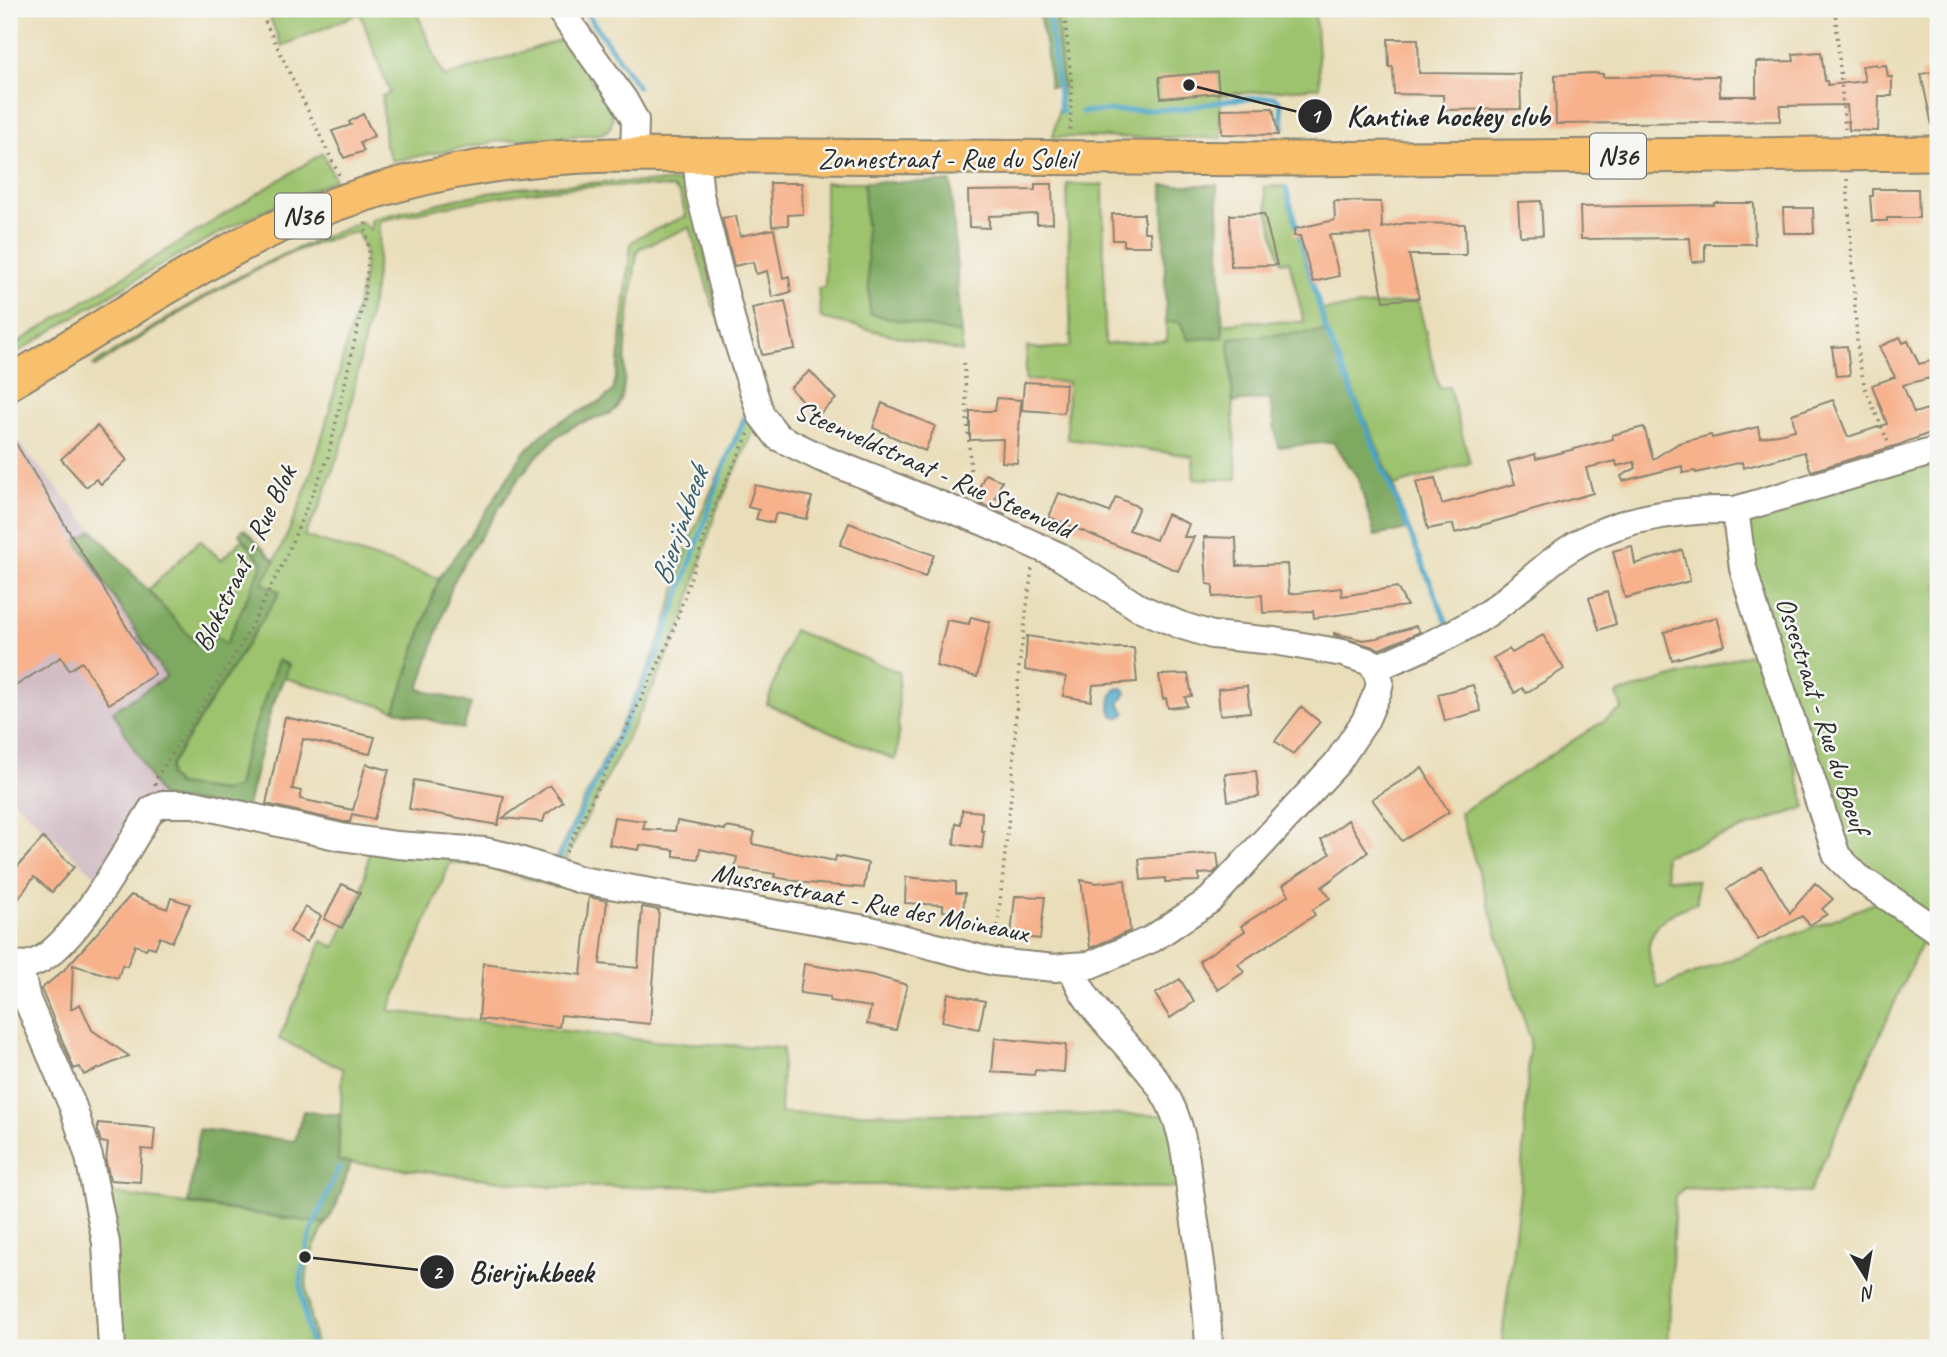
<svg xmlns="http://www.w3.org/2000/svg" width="1947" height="1357" font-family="Caveat,sans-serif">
<rect width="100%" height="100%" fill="#f6f6f2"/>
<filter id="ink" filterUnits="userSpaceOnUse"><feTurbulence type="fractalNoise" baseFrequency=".0143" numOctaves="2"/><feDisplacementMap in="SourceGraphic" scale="14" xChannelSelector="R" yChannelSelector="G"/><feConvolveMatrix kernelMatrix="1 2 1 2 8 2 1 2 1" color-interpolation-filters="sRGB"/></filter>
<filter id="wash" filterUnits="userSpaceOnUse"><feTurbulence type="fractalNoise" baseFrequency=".00686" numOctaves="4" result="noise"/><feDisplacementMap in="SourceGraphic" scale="28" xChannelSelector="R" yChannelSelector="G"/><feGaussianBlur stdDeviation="1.57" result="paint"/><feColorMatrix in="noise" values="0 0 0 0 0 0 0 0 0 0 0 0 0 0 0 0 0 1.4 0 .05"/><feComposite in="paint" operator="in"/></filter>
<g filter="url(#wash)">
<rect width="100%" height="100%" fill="#eadeba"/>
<!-- industrial -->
<path fill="#d2bdc5" d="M9 431 93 530 77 541 166 678 161 797 99 879 9 796Z"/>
<!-- green -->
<path fill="#9dc36e" stroke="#64774c" stroke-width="2" d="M266 9H415L444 77 563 39 612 111C614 122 611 131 599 134L500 141 392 161 385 145 382 96 390 93 360 13 282 46Z
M1056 9H1315L1320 87 1220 95 1222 138 1053 137 1063 87Z
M323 153 335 180C219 226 114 291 9 358V348Z
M605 182H687L722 326 711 301 690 227 640 248 637 251 627 330H622L631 243 638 237 686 216 680 194 673 188C574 179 476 199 380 221L379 252 372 302 344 439 320 506 304 536 439 578 395 710 285 678 289 665 242 763 237 788 222 791 177 785 169 776 170 766 280 592 262 583C306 510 327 423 347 341 354 314 365 285 365 257 365 247 361 240 357 232 266 251 173 318 95 367L93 365C147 331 201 296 258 267 291 250 326 236 361 222L371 230V219L465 197 516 188Z
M825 182H864L870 314 961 334 962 352 821 318 818 288 825 287Z
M1067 184 1103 185 1105 344 1167 341 1166 322H1180L1223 337V324L1251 321 1304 322 1289 261 1281 262 1269 215 1264 187 1284 186 1320 310 1418 301 1439 388 1449 387 1470 463 1394 486 1342 368 1229 338 1237 479H1194L1193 456 1067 439 1068 382 1025 380 1027 347 1041 349 1071 346Z
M749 404 759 420 716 511 684 618 662 669 567 857 569 871 552 866 649 667 667 619 689 542Z
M1938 458V925L1848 863 1743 549 1750 513Z
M243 539 263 563 226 645 196 644 148 590 200 540 221 560Z
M793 630 899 672 898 749 895 760 767 704Z
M1762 650 1806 807 1664 856 1667 878 1697 881V903C1677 909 1653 921 1649 945 1647 957 1655 976 1658 988L1877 902 1925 935 1809 1193 1684 1188 1675 1196 1668 1348H1501L1521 1183 1530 1039 1460 813 1622 709 1617 694Z
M370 847 477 854 579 884 556 887 485 866 450 863 389 1011 653 1041 783 1048 780 1113 1162 1115 1172 1113 1204 1348H1193L1188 1247 1179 1188 881 1185 551 1187 338 1161 343 1069 279 1039 322 941 335 947 362 891Z
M101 1192 326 1224C296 1274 307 1294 316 1348H115Z"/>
<!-- forest -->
<path fill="#7ea961" stroke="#546a46" stroke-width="2" d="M1038 9H1056L1063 87H1050L1046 48Z
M864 182H951L961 334 870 314Z
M1163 185H1217L1223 337 1188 340 1180 322H1166Z
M622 330H627L624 385 622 397 617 408 611 413 578 424 559 435 535 458 517 481 467 557 453 583 419 689 471 704 463 729 395 710 439 578 482 518 524 452 543 434 561 421 601 401 613 391 619 363Z
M1327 331 1394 486 1407 529 1375 536 1358 478 1333 442 1278 447 1270 399 1233 402 1229 338Z
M244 529 275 561 262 583 280 592 170 766 169 776 177 785 222 791 237 788 242 763 278 660 289 665 271 709 246 810 161 797 113 711 166 677 77 541 93 530 196 643 211 632 226 644 263 563 239 534Z
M303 1111 340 1115 338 1161 351 1163 336 1206 326 1224 188 1203 199 1129 295 1141Z"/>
<!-- water -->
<path fill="#49a6c7" stroke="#3a6879" stroke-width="2" d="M1123 688 1126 693 1119 704 1126 713 1120 717 1114 716 1110 710 1111 697 1116 689Z"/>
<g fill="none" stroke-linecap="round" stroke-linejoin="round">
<!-- stream -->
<path stroke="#49a6c7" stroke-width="5" d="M584 9 638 87
M1048 9 1061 111 1063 112
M1082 112 1181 109 1230 100 1274 97 1278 99 1281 105 1283 127
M1286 188 1326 330 1447 623
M558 860 660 649 727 458 748 413
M311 1348C308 1327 301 1304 301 1282 303 1241 323 1204 339 1167"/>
</g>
<g id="blocks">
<!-- building -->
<path fill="#f7b18b" d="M1388 39H1418L1419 73 1520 74 1521 109 1444 110 1443 95 1394 94 1393 67H1389Z
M1821 52 1825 81H1827L1828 85 1865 81 1862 66 1876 64 1877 66 1886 65 1888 77H1892V96H1879L1878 131 1849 130 1847 105 1780 106V121L1556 124 1555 75 1593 73 1603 74V77L1719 76 1720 96H1756V62L1794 61 1793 54Z
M1938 71V124L1932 125 1921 74Z
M1217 72 1219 93 1161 98 1159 77Z
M1273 108 1278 135 1222 134 1221 109Z
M363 114 374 136 360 143 364 151 344 158 332 131 351 125 349 122Z
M770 183H802L803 214 788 215V225L772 226Z
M1035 184H1052L1053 223 1037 224V214L989 216V228L969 227 968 191 1035 190Z
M1873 189H1918L1919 218H1887V221H1872L1870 196H1873Z
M1334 201 1381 202 1382 228 1406 223 1465 224 1466 255H1409L1419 298 1384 301 1370 234 1329 235 1339 276 1313 282 1300 236H1294V229L1335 220Z
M1541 201 1543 235 1520 236 1518 202Z
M1714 203H1754L1755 244H1705V261L1692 262 1690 238 1581 239 1580 207 1714 205Z
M1783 208H1813L1814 233H1784Z
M1112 214H1144V232H1150L1151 246H1124V240H1113Z
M1264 214 1277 265 1231 266 1230 215Z
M736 216 740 236 774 229 783 278 789 276 791 292 772 297 767 271 756 274 753 262 734 266 722 218Z
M785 301 795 349 762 355 752 308Z
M1900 337 1903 343 1908 341 1919 364 1938 359V376L1903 385 1914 413 1938 406V430L1898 445 1811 471 1804 452 1743 468 1742 462 1696 473 1695 471 1683 473 1682 466 1623 481 1621 476 1636 468 1634 462 1617 466 1616 461 1586 468 1593 493 1455 533 1453 524 1428 529 1416 482 1435 478 1442 504 1515 484 1508 462 1535 454 1536 459 1613 439 1612 435 1644 427 1653 459 1679 443 1711 435 1712 438 1758 427 1760 438 1795 430 1792 414 1833 400 1848 437 1887 424 1872 385 1895 377 1879 347Z
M1847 346 1850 375 1836 376 1832 347Z
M810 371 836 399 817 416 790 388Z
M1024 382 1066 384 1064 413 1022 410Z
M997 398 1021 400 1017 463 1002 462 1003 439 970 440V411H995Z
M882 403 935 426 925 451 873 428Z
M97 426 127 460 101 484 96 479 86 487 61 459Z
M9 432 155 674 109 704 82 662 69 670 61 657 9 690Z
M985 474 1002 481 995 498 1009 504 1005 514 981 504 984 494 978 491Z
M755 485 812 497 807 519 776 513 773 523 756 519 759 510 748 507Z
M1059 493 1109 512 1116 497 1139 507 1129 530 1156 540 1167 514 1189 524 1184 537H1194L1178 571 1049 517Z
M849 523 934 555 925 577 840 545Z
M1204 537 1236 538 1237 566 1287 564 1289 594 1341 588 1342 596 1397 587 1407 606 1314 618 1313 611 1263 613 1262 595 1213 597V585L1207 584Z
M1632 546 1635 564 1682 550 1690 581 1625 598 1613 551Z
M1607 592 1616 624 1599 630 1589 598Z
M971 617 990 622 977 677 936 666 947 620 969 624Z
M1717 617 1725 645 1672 660 1664 632Z
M1416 626 1420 632 1380 649 1334 635V633L1363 640 1377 638Z
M1543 635 1564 669 1526 693 1522 688 1515 693 1493 658 1509 649 1512 653Z
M1027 636 1104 648H1134L1137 682 1093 685 1091 701 1063 696 1066 677 1025 670Z
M1188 674 1192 696 1185 697 1187 706 1168 708 1166 698 1163 699 1159 675Z
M1473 685 1481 711 1445 721 1438 694Z
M1247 686 1250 712 1220 715 1218 689Z
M1301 707 1320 722 1293 754 1275 741Z
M285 717 375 737 370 754 303 739 292 789 301 791 300 799 353 810 366 764 389 770 374 819 352 814 350 822H344L266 804Z
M1422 768 1449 812 1402 841 1372 799Z
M1256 771 1259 797 1228 801 1225 774Z
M414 780 504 796 498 825 409 809Z
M550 785 563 802 545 815 543 822 503 818Z
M962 810 982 812 981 831H984L982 848 954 844 956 823 961 824Z
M614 817 645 821 643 829 675 831 677 821 725 830 726 827 755 832 752 844 835 861 836 856 868 863 864 888 807 883 774 877 775 874 735 868 737 857 700 849 698 859 674 856V850L640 845 639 850 609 845Z
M1348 820 1368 852 1322 887 1330 898 1312 910 1315 915 1238 964 1244 972 1218 990 1199 961 1245 931 1241 926 1289 895 1283 885 1330 854 1321 840Z
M43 838 74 867 52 892 34 877 9 912V876Z
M1217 853 1219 868 1213 873 1199 874V881L1165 882V878L1141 880 1139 859Z
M1762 867 1790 913 1815 883 1833 899 1822 909 1827 914 1810 925 1802 916 1758 940 1727 889Z
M906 877 956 882V893H965L963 912 943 911V905L905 903Z
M1081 880 1096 883 1125 880 1130 931 1090 948Z
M342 884 360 893 342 928 324 919Z
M131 895 167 909 171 898 190 904 172 942 160 937 155 948 148 946 146 949 135 945 127 966 122 965 118 978 73 965 71 1009 80 1004 92 1030 129 1056 84 1075 80 1067 74 1069 41 989 64 970Z
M1015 896 1045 897 1040 939 1011 936Z
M589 897 607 901 600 964 638 968 642 907 659 910 650 1024 561 1015 559 1027 479 1019 483 963 581 975Z
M305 907 321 916 307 942 290 932Z
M804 964 872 975 907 985 896 1030 867 1024 871 1007 830 1001V997L800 993Z
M1180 979 1194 1002 1170 1018 1155 994Z
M948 993 985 1001 979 1029 942 1021Z
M995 1038 1066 1045 1064 1072 1035 1070 1034 1075 992 1072Z
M98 1123 155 1128 153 1150 142 1149 140 1182 110 1180 106 1162 108 1143 101 1142 98 1132Z"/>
</g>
</g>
<g filter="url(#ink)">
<use href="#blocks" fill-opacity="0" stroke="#8a8472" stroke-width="2"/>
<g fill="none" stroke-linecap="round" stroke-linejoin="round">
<defs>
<path id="minor" d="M559 9 624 100 635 120 634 155
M1735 510 1743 568 1755 609 1837 856 1858 877 1938 931
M1376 668C1412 652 1448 638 1482 617 1512 598 1537 571 1566 551 1614 518 1678 509 1735 510L1938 450
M9 963C16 964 23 966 30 964 72 954 128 846 152 809L163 804H194L341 837 397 845 484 851 507 856 581 880 871 930 994 962 1055 968 1072 966 1090 965 1152 939 1210 900 1337 763 1365 721 1378 691 1380 682 1373 663 1343 653 1274 641 1212 635 1180 625 1138 607 1059 556 984 522 821 458 778 437 761 415 736 337 700 195 696 156
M19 965 27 1000 73 1107 89 1157 106 1243 112 1348
M1072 966C1083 1011 1139 1050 1163 1091 1185 1126 1186 1164 1192 1204 1200 1252 1207 1299 1209 1348"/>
<path id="major" d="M9 383C56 355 102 327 149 298 193 272 237 244 284 224 389 179 500 157 614 155L1298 159 1938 153"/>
</defs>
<!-- minor casing -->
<use href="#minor" stroke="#8a8472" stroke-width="30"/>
<!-- major casing -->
<use href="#major" stroke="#8a8472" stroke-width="37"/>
<!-- path -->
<path stroke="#8a8472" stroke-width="3.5" stroke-dasharray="2 5" stroke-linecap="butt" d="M259 9 340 177
M1064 9 1072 87 1070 132
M1835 9 1845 129
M1847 179 1858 356 1865 388 1888 442
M964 363 972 495
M155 785 156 779 242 644 284 561 328 457 364 300 369 251 365 219
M566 852 670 640 717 499 749 433
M996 940 1012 787 1019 667 1032 568"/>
<!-- minor -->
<use href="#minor" stroke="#fff" stroke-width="26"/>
<!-- major -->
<use href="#major" stroke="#f8bf6c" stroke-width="33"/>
</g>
</g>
<g text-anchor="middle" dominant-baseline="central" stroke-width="5" stroke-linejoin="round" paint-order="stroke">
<!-- shield labels -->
<g fill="#f6f6f2" stroke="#686867" stroke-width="2">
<rect x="1590" y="133.5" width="56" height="45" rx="5"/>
<rect x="275" y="193.5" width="56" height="45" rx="5"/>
</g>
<g font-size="26" font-weight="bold" fill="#2b2b2b">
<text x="1618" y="156">N36</text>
<text x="303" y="216">N36</text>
</g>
<!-- street labels -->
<g font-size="28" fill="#2b2b2b" stroke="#f6f6f2">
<text x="947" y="158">Zonnestraat - Rue du Soleil</text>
<text transform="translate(934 469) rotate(24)">Steenveldstraat - Rue Steenveld</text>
<text transform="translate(244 558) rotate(-64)">Blokstraat - Rue Blok</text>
<text transform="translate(1823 715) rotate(72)">Ossestraat - Rue du Boeuf</text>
<text transform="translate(870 902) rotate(11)">Mussenstraat - Rue des Moineaux</text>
</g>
<!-- water labels -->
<g font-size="30" font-style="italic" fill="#375c69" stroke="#f6f6f2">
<text transform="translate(679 526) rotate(-71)">Bierijnkbeek</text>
</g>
</g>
<!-- callouts -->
<path fill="none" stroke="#2b2b2b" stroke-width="2.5" d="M1189 85L1315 116M305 1257L437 1272"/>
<g fill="#2b2b2b" stroke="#f6f6f2" stroke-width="2.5">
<circle cx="1189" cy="85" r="7"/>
<circle cx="305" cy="1257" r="7"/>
<circle cx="1315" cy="116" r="18"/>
<circle cx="437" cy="1272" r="18"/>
</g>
<g font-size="21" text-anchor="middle" font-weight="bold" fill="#fff">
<text x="1315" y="123">1</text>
<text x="437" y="1279">2</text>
</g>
<g font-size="30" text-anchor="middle" font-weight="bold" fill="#2b2b2b" stroke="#f6f6f2" stroke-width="5" stroke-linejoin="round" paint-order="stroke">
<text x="1448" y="126">Kantine hockey club</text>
<text x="531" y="1282">Bierijnkbeek</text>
</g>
<!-- margin -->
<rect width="1947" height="1357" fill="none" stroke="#f6f6f2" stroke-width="35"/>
<!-- north arrow -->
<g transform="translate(1866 1277) rotate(169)" stroke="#f6f6f2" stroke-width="5" paint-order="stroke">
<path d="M0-5L12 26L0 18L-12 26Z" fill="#2b2b2b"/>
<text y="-10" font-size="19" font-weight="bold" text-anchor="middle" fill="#2b2b2b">N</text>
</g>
</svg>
